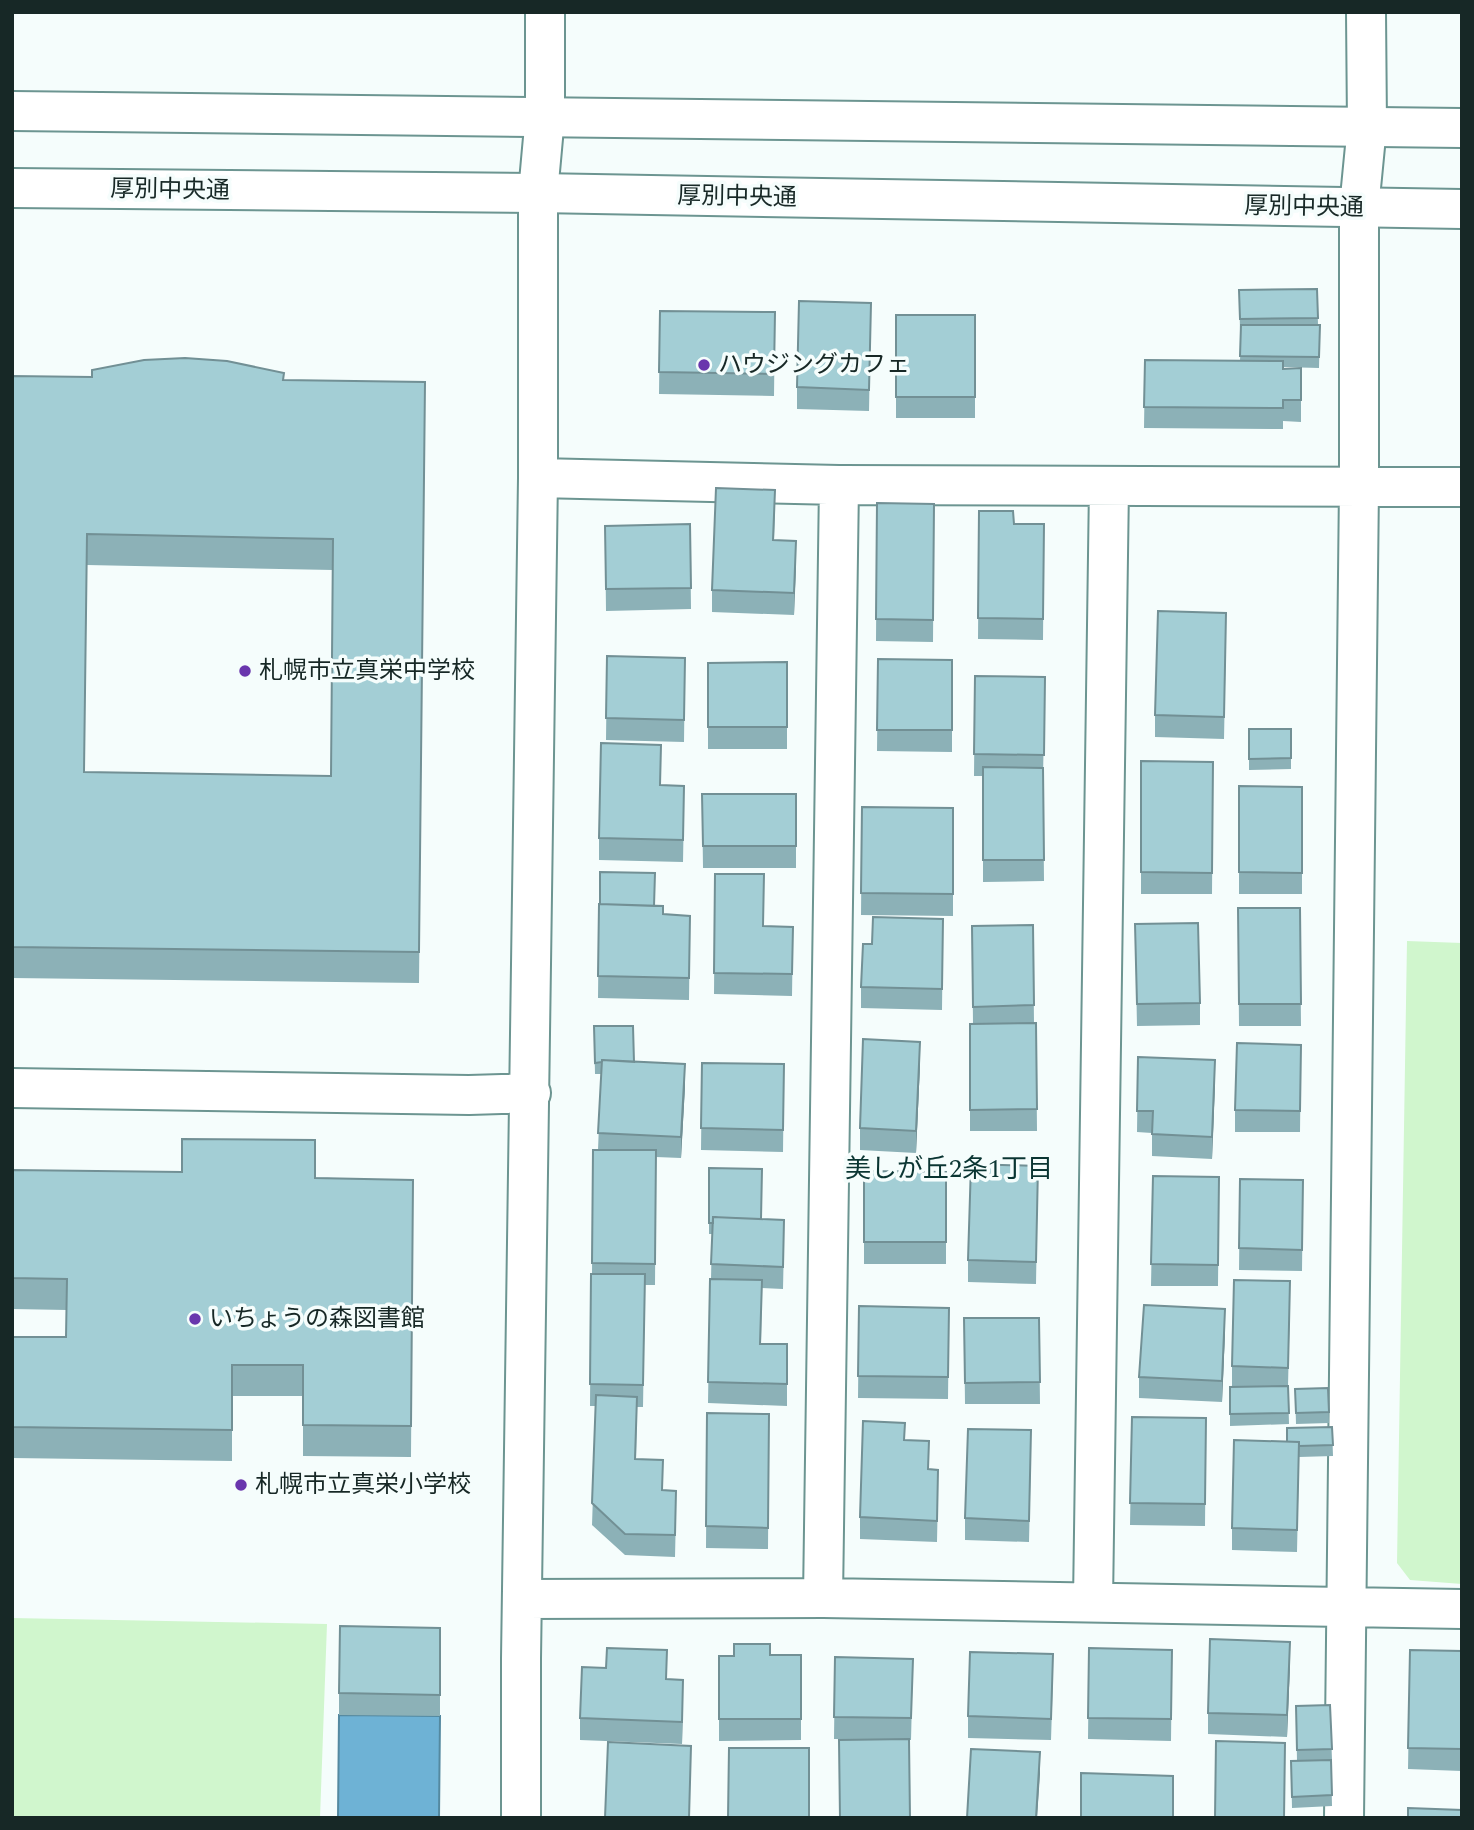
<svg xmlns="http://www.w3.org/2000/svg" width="1474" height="1830" font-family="Spectral,'Noto Sans JP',serif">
<rect width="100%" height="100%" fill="#f5fdfc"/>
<!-- green -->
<path fill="#d0f6cd" d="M1407 941 1462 943V1584L1410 1580 1397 1563Z
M12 1618 327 1624 320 1818H12Z"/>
<!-- water -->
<path fill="#6eb2d5" stroke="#5489a0" stroke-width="2" d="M339 1715 440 1716 439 1818H338Z"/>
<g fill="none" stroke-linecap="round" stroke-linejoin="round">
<defs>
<path id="minor" d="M538 478 839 485 1462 487
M12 1088 469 1095 531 1093
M823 1598 839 485
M523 1599 823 1598 1462 1609
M1093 1602 1109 486
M521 1818V1659L538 478V193L545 116V12
M1344 1818 1359 486V208L1367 126 1366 12"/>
<path id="tertiary" d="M12 111 1462 128
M12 188 538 193 1462 209"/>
</defs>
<!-- minor casing -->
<use href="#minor" stroke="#6c9591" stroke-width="42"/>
<!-- tertiary casing -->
<use href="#tertiary" stroke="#6c9591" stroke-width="42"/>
<!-- minor -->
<use href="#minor" stroke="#fff" stroke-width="38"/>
<!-- tertiary -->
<use href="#tertiary" stroke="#fff" stroke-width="38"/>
</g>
<!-- wall -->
<path fill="#8cb1b7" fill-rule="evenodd" d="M1317 289 1318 325H1320L1319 368 1283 367V369L1301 368V422L1283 421V429L1144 428 1145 360 1240 361 1241 330H1240L1239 290Z
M871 303 869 411 797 409V387Z
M660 311 775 312 774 396 659 394Z
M896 315H975V418H896Z
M12 376 425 382 419 983 12 978ZM87 565 333 570 331 776 84 772Z
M877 503 934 504 933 642 876 641Z
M979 511 1014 524H1044L1043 640 978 639Z
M775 512 774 540 796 562 794 615 712 612V590Z
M690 524 691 609 606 611 605 526Z
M1226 635 1224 739 1155 737V715Z
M607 656 685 658 684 742 606 740Z
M878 659 952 660V752L877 751Z
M787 662V749H708V663Z
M975 676 1045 677 1043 777 1044 881 983 882V776H974Z
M1249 729H1291V769L1249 770Z
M1141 761 1213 762 1212 894H1141Z
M661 785 684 807 683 862 599 860V838Z
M1239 786 1302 787V894H1239Z
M702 794H796V868H703Z
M862 807 953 808V916L861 915Z
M715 874 763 927H793L792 996 714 994Z
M599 904 654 906 663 914 690 916 689 1000 598 998Z
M1238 908H1300L1301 1026H1239Z
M943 919 942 1010 861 1008V987L872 944Z
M1135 924 1200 1003V1025L1137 1026Z
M1033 925 1034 1023H1036L1037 1131H970V1024H973L972 926Z
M594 1026 634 1062 685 1086 681 1158 656 1157 655 1285H645L643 1407H637L636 1459 662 1490 676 1513 675 1557 625 1555 592 1525 596 1406H590L591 1274H592L593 1150H598L601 1074H595Z
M1301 1045 1300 1132H1235V1110Z
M1138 1057 1215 1082 1212 1159 1152 1156V1133L1137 1132Z
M702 1063 784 1064 783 1152 701 1150Z
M920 1064 916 1153 860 1150V1128Z
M1038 1166 1036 1284 968 1282V1260Z
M709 1168 784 1242 783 1289 762 1288 761 1344H787V1406L708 1403 710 1279H711L712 1234H709Z
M12 1170 413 1180 411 1457 303 1456V1396H232V1461L12 1458V1337H66L67 1310 12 1309Z
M864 1171 946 1172V1264H864Z
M1153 1176 1219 1177 1218 1286H1151Z
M1240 1179 1303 1180 1302 1271 1239 1270Z
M1290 1302 1288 1386 1289 1424 1230 1426V1387H1232V1366Z
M859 1306 949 1308 948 1399 858 1398Z
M964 1318H1039L1040 1404H965Z
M1225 1331 1222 1402 1139 1398V1377Z
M1328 1388 1329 1423 1296 1424 1295 1389Z
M707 1413 769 1414 768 1549 706 1548Z
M1132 1417 1206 1418 1205 1526 1130 1525Z
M1332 1427 1333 1456 1299 1457 1297 1552 1232 1550V1528L1287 1442Z
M905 1440 929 1469 938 1491 937 1542 860 1539V1517Z
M1031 1452 1029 1542 965 1540V1518Z
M440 1628V1716L339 1715V1693Z
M1089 1648 1172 1650 1171 1741 1088 1739Z
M1410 1650 1462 1651V1771L1408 1769Z
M801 1655V1740L719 1741V1656Z
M835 1657 913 1659 911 1740 834 1739Z
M1290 1663 1287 1737 1208 1734V1713Z
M1053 1676 1051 1740 968 1738V1716Z
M667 1679 683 1701 682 1744 580 1740V1718Z
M1330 1705 1332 1760 1297 1761 1296 1706Z
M1331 1760 1332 1806 1292 1808 1291 1761Z"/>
<!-- shaded-wall -->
<path fill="#729095" d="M796 541V562L794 615V593Z
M920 1042V1064L916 1153V1131Z
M1215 1060V1082L1212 1159V1137Z
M685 1064V1086L681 1158V1137Z
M1225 1309V1331L1222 1402V1381Z
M1290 1642V1663L1287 1737V1715Z
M683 1680V1701L682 1744V1722Z
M1040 1752V1774L1037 1818H1036Z"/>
<!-- building -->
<path fill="#a3ced5" stroke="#729095" stroke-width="2" fill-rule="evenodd" d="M1317 289 1318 318 1240 319 1239 290Z
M799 301 871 303 869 390 797 387Z
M660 311 775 312 774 374 659 372Z
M896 315H975V397H896Z
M1241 325H1320L1319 357 1240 356Z
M185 358 227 361 284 373 283 380 425 382 419 952 12 947V376L92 377V370L144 360ZM87 534 333 539 331 776 84 772Z
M1145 360 1283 361V369L1301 368V400H1283V408L1144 407Z
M716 488 775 490 773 540 796 541 794 593 712 590Z
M877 503 934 504 933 620 876 619Z
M979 511H1013L1014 524H1044L1043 619 978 618Z
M690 524 691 588 606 589 605 526Z
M1158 611 1226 613 1224 717 1155 715Z
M607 656 685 658 684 720 606 718Z
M878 659 952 660V730H877Z
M787 662V727H708V663Z
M975 676 1045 677 1044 755 974 754Z
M1249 729H1291V758L1249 759Z
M601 743 661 745 660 785 684 786 683 840 599 838Z
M1141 761 1213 762 1212 873 1141 872Z
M983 767 1043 768 1044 860H983Z
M1239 786 1302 787V873L1239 872Z
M702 794H796V846H703Z
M862 807 953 808V894L861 893Z
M600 872 655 873 654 906 600 904Z
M715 874H764L763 926 793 927 792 974 714 973Z
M599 904 663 906V914L690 916 689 978 598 976Z
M1238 908H1300L1301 1004H1239Z
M873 917 943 919 942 989 861 987 863 944H872Z
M1198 923 1200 1003 1137 1004 1135 924Z
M1033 925 1034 1005 973 1007 972 926Z
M1036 1023 1037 1109 970 1110V1024Z
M594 1026H633L634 1062 602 1060V1062L595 1063Z
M863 1039 920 1042 916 1131 860 1128Z
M1237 1043 1301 1045 1300 1111 1235 1110Z
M1138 1057 1215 1060 1212 1137 1152 1134 1153 1111H1137Z
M602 1060 685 1064 681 1137 598 1133Z
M702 1063 784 1064 783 1130 701 1128Z
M182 1139 315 1140V1178L413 1180 411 1426 303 1425V1365H232V1430L12 1427V1337H66L67 1279 12 1278V1170L182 1172Z
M593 1150H656L655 1264 592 1263Z
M971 1164 1038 1166 1036 1262 968 1260Z
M709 1168 762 1169 761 1219 713 1217V1223H709Z
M864 1171 946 1172V1242H864Z
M1153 1176 1219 1177 1218 1265 1151 1264Z
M1240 1179 1303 1180 1302 1250 1239 1248Z
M713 1217 784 1220 783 1267 711 1264Z
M591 1274H645L643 1385 590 1384Z
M710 1279 762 1280 760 1344H787V1384L708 1382Z
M1234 1280 1290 1281 1288 1368 1232 1366Z
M1144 1305 1225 1309 1222 1381 1139 1377Z
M859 1306 949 1308 948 1377 858 1376Z
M964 1318H1039L1040 1382 965 1383Z
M1288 1386 1289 1413 1230 1414V1387Z
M1328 1388 1329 1412 1296 1413 1295 1389Z
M596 1395 637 1397 635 1459 663 1460 662 1490 676 1491 675 1535 625 1534 592 1503Z
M707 1413 769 1414 768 1528 706 1526Z
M1132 1417 1206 1418 1205 1504 1130 1503Z
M863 1421 905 1423 904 1440 929 1441 928 1469 938 1470 937 1521 860 1517Z
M1332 1427 1333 1445 1299 1446V1442H1287V1428Z
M968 1429 1031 1430 1029 1521 965 1518Z
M1234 1440 1299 1442 1297 1530 1232 1528Z
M340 1626 440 1628V1695L339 1693Z
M1210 1639 1290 1642 1287 1715 1208 1713Z
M734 1644H770V1655H801V1719H719V1656H734Z
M607 1648 667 1650 666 1679 683 1680 682 1722 580 1718 582 1667 606 1668Z
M1089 1648 1172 1650 1171 1719 1088 1718Z
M1410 1650 1462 1651V1749L1408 1748Z
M970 1652 1053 1654 1051 1719 968 1716Z
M835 1657 913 1659 911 1718 834 1717Z
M1330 1705 1332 1749 1297 1750 1296 1706Z
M909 1739 910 1818H840L839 1740Z
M1216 1741 1285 1743 1284 1818H1215Z
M608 1742 691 1746 689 1818H605Z
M729 1748H809V1818H728Z
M971 1749 1040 1752 1036 1818H967Z
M1331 1760 1332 1795 1292 1797 1291 1761Z
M1081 1773 1173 1776V1818H1081Z
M1408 1808 1462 1810V1818H1408Z"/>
<!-- markers -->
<g fill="#6936ad" stroke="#f5fdfc" stroke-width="2.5">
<circle cx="704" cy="365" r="7"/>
<circle cx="245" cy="671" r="7"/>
<circle cx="195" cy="1319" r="7"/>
<circle cx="241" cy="1485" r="7"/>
</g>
<g text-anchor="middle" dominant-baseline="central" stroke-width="7" stroke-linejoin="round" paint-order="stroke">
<!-- street labels -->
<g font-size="24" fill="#172826" stroke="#f5fdfc">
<text transform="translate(170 190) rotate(1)">厚別中央通</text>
<text transform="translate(737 197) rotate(1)">厚別中央通</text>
<text transform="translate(1304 207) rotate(1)">厚別中央通</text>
</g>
<!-- poi labels -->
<g font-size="24" fill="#172826" stroke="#f5fdfc" text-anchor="start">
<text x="718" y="365">ハウジングカフェ</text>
<text x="259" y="671">札幌市立真栄中学校</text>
<text x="209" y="1319">いちょうの森図書館</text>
<text x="255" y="1485">札幌市立真栄小学校</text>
</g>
<!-- neighbourhood labels -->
<g font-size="26" fill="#0a3532" stroke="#f5fdfc">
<text x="949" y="1169">美しが丘2条1丁目</text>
</g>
</g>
<!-- border -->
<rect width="1474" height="1830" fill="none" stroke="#172826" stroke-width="28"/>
</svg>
